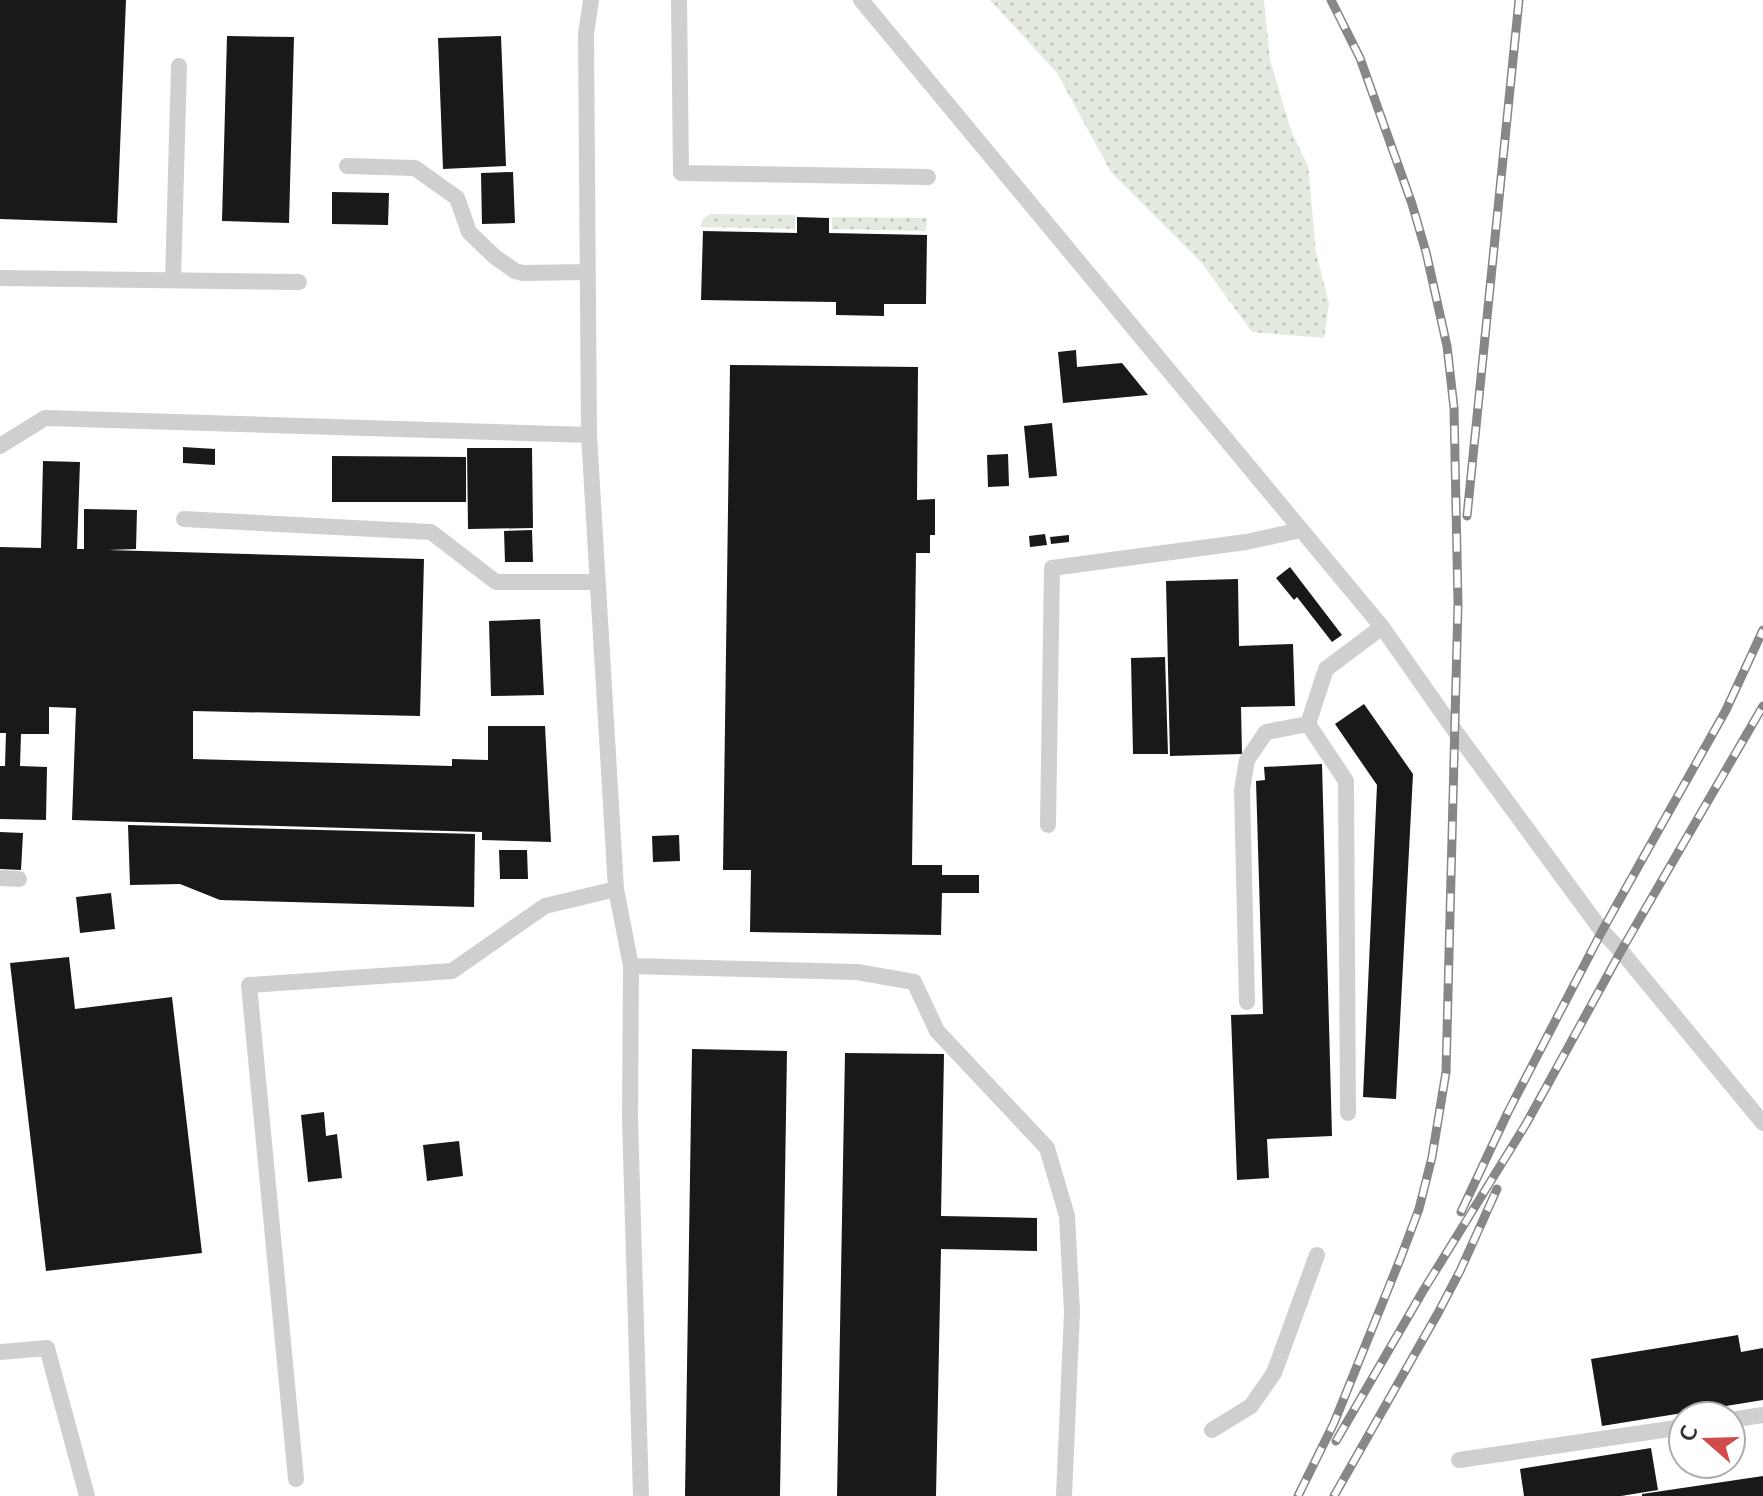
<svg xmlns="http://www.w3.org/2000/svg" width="1763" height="1496" font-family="Lato,sans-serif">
<defs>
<pattern id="grass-dots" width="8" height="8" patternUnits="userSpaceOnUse" patternTransform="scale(2)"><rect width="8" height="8" fill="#e4eadf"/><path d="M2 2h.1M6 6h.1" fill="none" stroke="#c4c9c0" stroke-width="1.8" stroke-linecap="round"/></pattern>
</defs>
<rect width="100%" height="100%" fill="#fff"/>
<!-- grass -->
<path fill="url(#grass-dots)" d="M990 0H1264L1270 60 1292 133 1308 166 1316 252 1329 304 1324 338 1252 332 1201 262 1111 172 1057 73Z
M710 214 795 215V229L700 227 703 219Z
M832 217 927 218 926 231 832 229Z"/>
<!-- building -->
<path fill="#191919" d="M0 0H126L117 223 0 219Z
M227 36 294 37 289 223 222 221Z
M501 36 506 166 443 169 438 38Z
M513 172 515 223 482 224 481 173Z
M332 192 389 193 388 225 332 224Z
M797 217 829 218V233L927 235 926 304H884V316L836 315V302L701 300 703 231 797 233Z
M1076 350 1077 367 1122 363 1148 395 1063 403 1058 352Z
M730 365 918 367 917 500 935 499V535H930V553H916L912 865H942V875H979V893H942L941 935 750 932 751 870H723Z
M1052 423 1057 476 1029 478 1024 426Z
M183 447 215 449V465L183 463Z
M467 448H532L533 528 468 529Z
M1008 454 1009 486 988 487 987 455Z
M332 456 466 457V502H332Z
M43 461 80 462 77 549H84V509L137 510 136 549 108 550 424 559 420 716 193 711V759L452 766V759L488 760V726H545L551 842 482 840V832L72 820 76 708 49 707V734H21L20 766 47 767 46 820 0 819V766H5L6 733H0V547L41 548Z
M532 530 533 562H505L504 531Z
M1045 534 1047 545 1030 547 1029 536Z
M1069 535V542L1051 544 1050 537Z
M1290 567 1342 635 1332 642 1297 597 1294 600 1276 578Z
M1238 579 1239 646 1293 644 1295 706 1241 707 1242 754 1170 756 1166 581Z
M540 619 544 695 491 696 489 621Z
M1165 657 1168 754H1133L1131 658Z
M1364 704 1413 774 1396 1099 1363 1097 1377 785 1335 724Z
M1322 764 1332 1136 1267 1139 1269 1178 1237 1180 1231 1015 1263 1014 1256 781 1265 780 1264 767Z
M128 825 475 834 474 907 220 900 180 884 130 885Z
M0 832 23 833 21 870 0 869Z
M679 835 680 861 653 862 652 836Z
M499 850H527L528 879H500Z
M111 893 115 929 80 933 76 897Z
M69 957 75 1009 172 997 202 1253 46 1271 10 963Z
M692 1049 787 1051 780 1496H685Z
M845 1053 944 1054 941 1216 1037 1218V1251L941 1249 936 1496H837Z
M324 1112 326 1136 337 1134 342 1178 308 1182 301 1115Z
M459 1141 463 1176 427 1181 423 1145Z
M1738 1335 1741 1352 1763 1348V1400L1602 1426 1591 1359Z
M1651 1448 1658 1490 1621 1496H1524L1520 1469Z
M1763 1476V1496H1642V1494Z"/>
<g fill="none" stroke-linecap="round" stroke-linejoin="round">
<!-- service -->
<path stroke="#cfcfcf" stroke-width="16" d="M591 0 586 34 589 435 616 889 631 966 630 1119 641 1496
M679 0 681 173 928 177
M861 0 1382 627 1455 731 1602 931 1621 951 1763 1123
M347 166 415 168 457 198 469 232 495 257 515 271 523 273 588 272
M0 278 299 282
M173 280 179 66
M0 446 45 418 589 435
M184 519 431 532 496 582H598
M1048 825 1052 568 1246 542 1301 530
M0 878 19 879
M631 966 857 972 914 982 937 1031 1047 1148 1067 1216 1072 1312 1064 1496
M1247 1002 1242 790 1247 760 1266 732 1308 724
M1348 1113 1346 781 1308 724 1326 669 1382 627
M0 1352 47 1348 87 1496
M1731 1420 1763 1415
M1212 1430 1251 1406 1274 1373 1317 1255
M1459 1460 1683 1427
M296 1479 249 985 452 971 545 906 616 889"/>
<defs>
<path id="rail" d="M1467 516 1519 0
M1461 1212 1508 1112 1602 931 1726 710 1763 630
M1336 1441 1423 1291 1526 1124 1621 951 1763 706
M1298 1496 1334 1423 1401 1257 1419 1209 1432 1157 1446 1072 1458 603 1454 408 1447 346 1426 252 1412 204 1360 58 1331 0
M1334 1496 1438 1313 1460 1271 1497 1189"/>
</defs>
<!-- rail casing -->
<use href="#rail" stroke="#878787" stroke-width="9"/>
<!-- rail -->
<use href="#rail" stroke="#fff" stroke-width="6" stroke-dasharray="18" stroke-linecap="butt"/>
</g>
<!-- north arrow -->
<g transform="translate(1707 1440) rotate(290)"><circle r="38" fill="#ffffff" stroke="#adadad" stroke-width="2"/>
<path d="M0-6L14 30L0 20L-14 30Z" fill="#d24b4e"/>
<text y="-12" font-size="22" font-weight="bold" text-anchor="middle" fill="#323232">С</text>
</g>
</svg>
